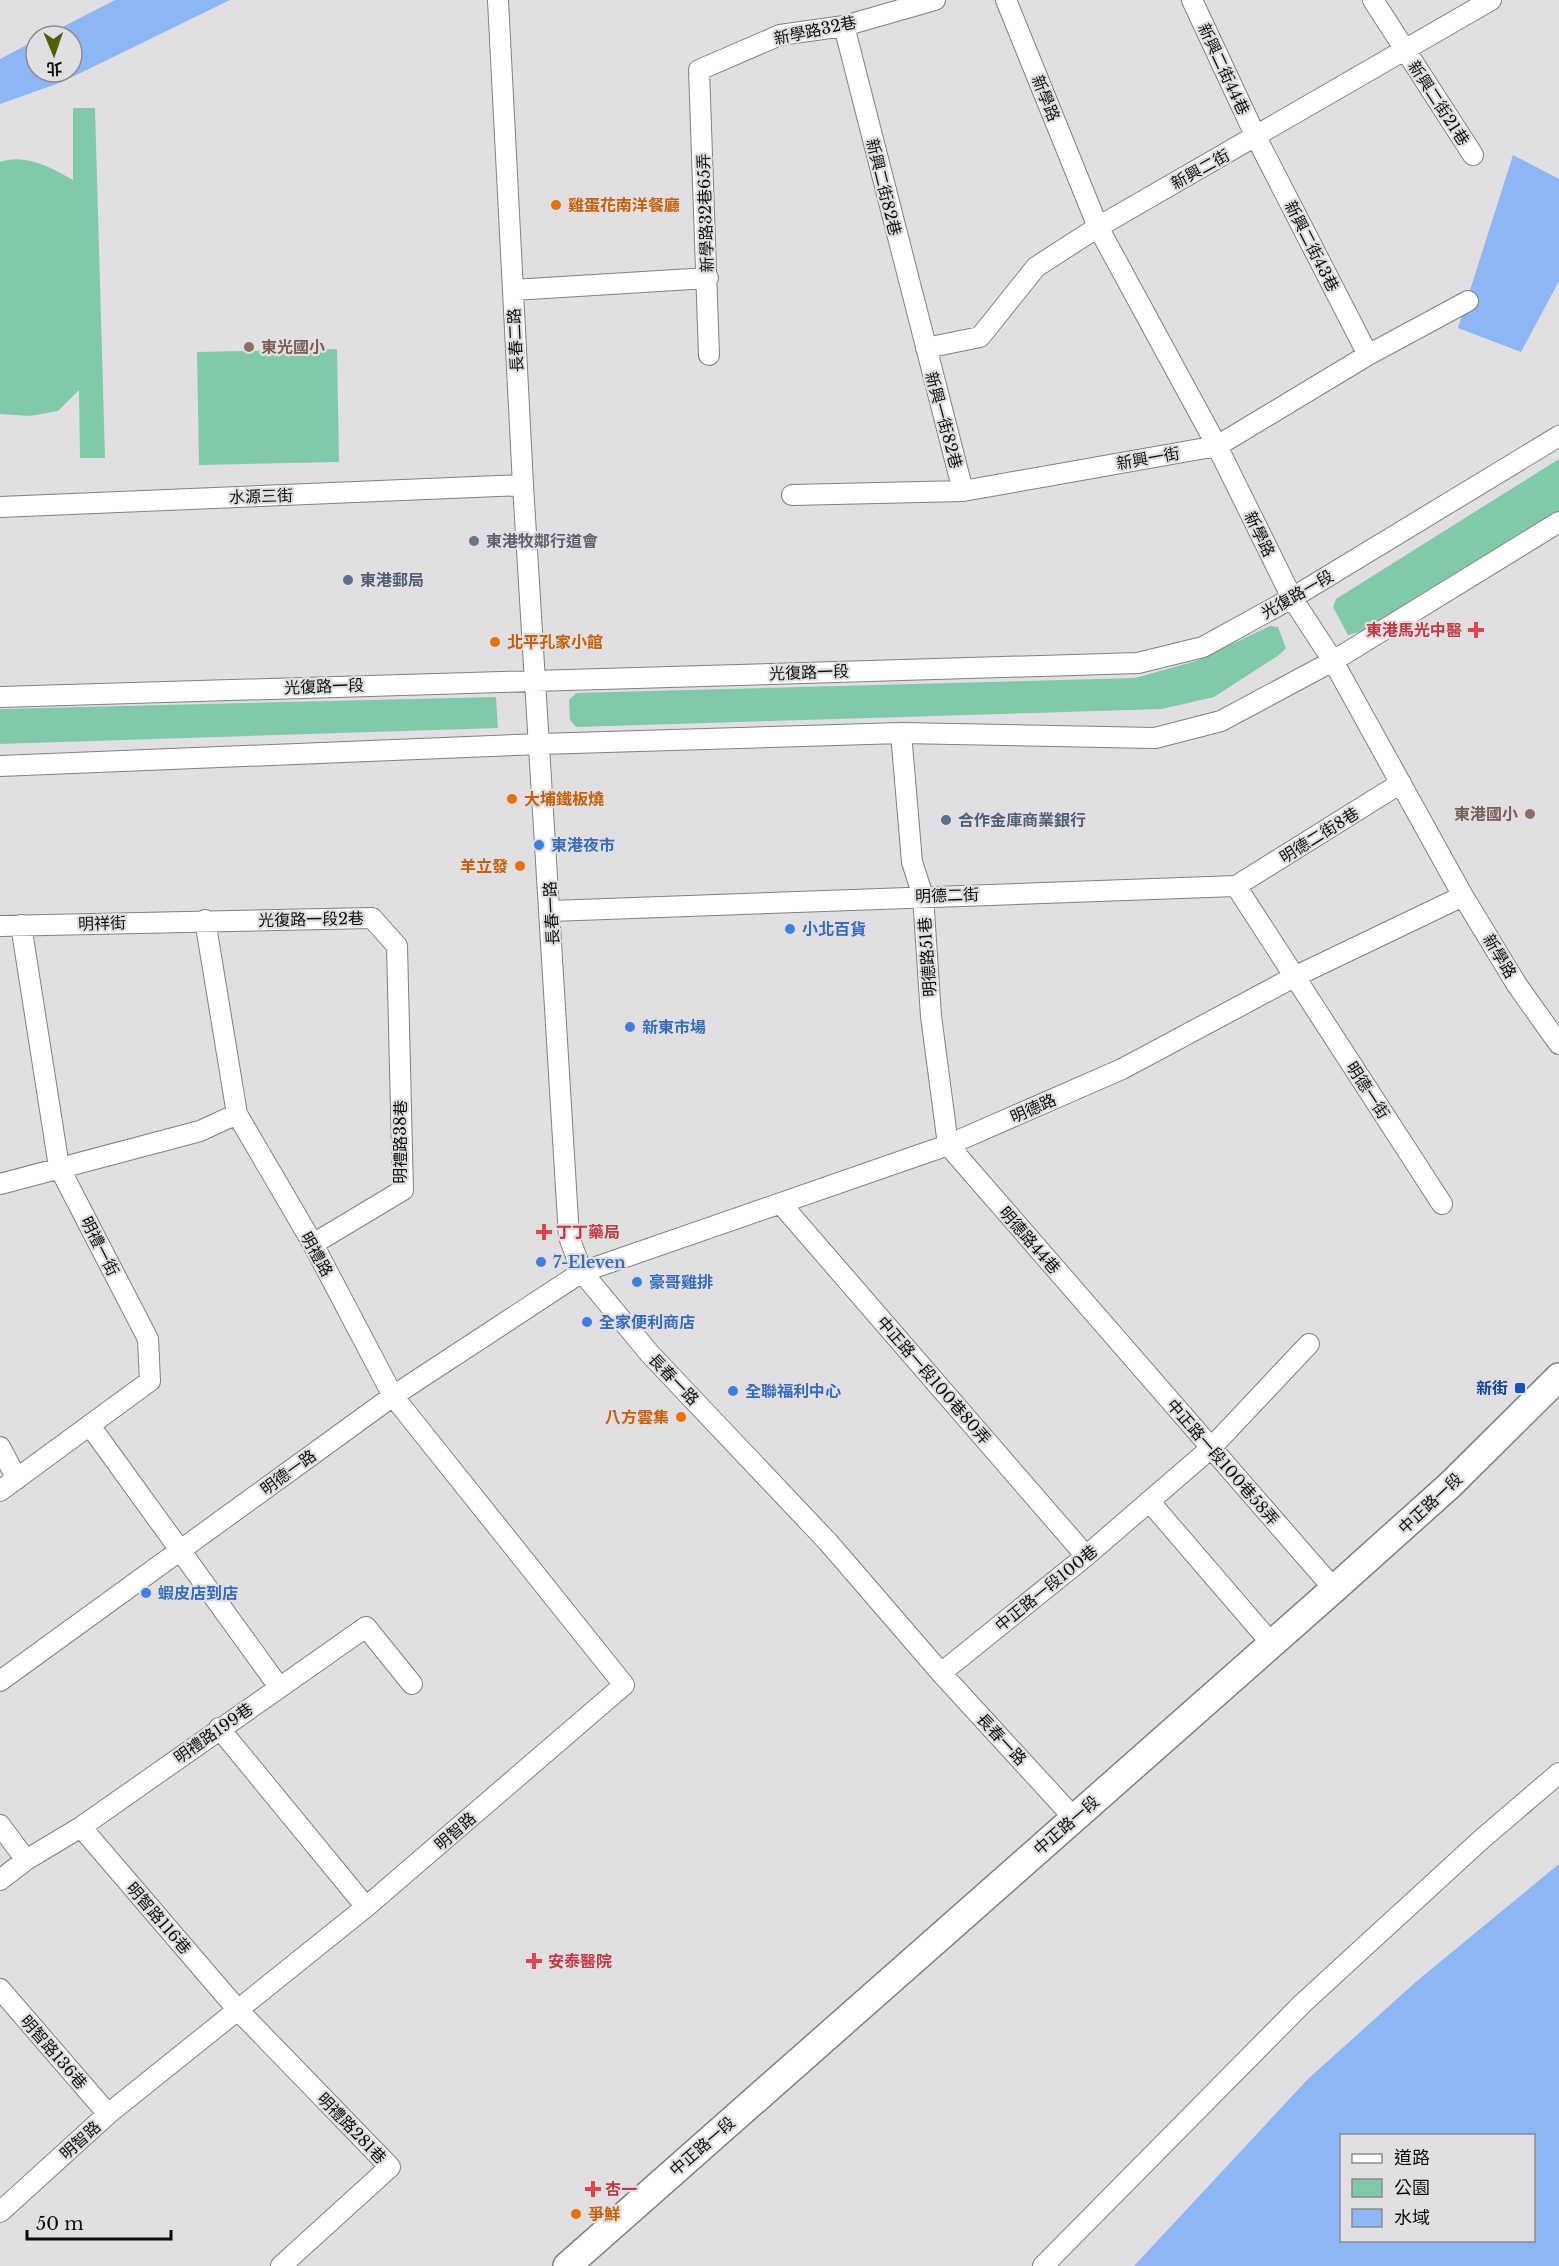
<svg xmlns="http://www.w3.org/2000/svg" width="1559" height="2266" font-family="'Libre Baskerville','Noto Sans TC',serif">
<rect width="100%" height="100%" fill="#e2dfe3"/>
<!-- green -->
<path fill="#80caa9" d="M73 108H95L105 458H80L79 390 58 411 30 416 0 414V162C25 153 52 168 73 180Z
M337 349 339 462 199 465 197 352Z
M1559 459V514L1371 629 1348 635 1333 607 1336 599Z
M1270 626 1278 627 1286 648 1279 655 1214 697 1162 709 576 727 570 720 569 700 576 693 1135 678 1196 661Z
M496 697 498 728 0 744V709Z"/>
<!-- water -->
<path fill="#8cb6f4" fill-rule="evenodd" d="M115 0H230L62 82 0 104V59L36 40V72H72V36H45Z
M1513 155 1559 179V281L1521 352 1458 328Z
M1559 1864V2266H1134L1308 2079 1418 1980ZM1342 2136H1534V2240H1342Z"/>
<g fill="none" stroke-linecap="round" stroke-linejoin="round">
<defs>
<path id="street" d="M498 0 523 485 569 1237 582 1272 650 1354 828 1542 941 1673 1074 1818
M1006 0 1098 227 1217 446 1292 598 1333 661 1463 896 1517 985 1559 1044
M1192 0 1256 137 1368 355
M1373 0 1473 155
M844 26 963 491
M513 290 708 278
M926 348 980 337 1036 267 1098 227 1491 0
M709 355 699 70 780 35 844 26 935 0
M792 495 963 491 1217 446 1368 355 1468 301
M0 507 523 485
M0 697 1138 663 1203 647 1292 598 1559 436
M901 733 912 862 923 896 931 1016 948 1145 1334 1589
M0 766 540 744 901 733 1155 738 1221 721 1333 661 1559 522
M1236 886 1401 783
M551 911 1236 886 1442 1204
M0 926 372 918 397 946 403 1190 313 1244
M0 1184 200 1131 237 1114
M782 1205 1086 1556
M91 1427 279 1687
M0 1447 17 1479
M0 1491 150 1381 148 1339 59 1167 21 925
M1149 1501 1272 1644
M941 1673 1086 1556 1211 1448 1309 1344
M0 1681 393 1396 582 1272 948 1145 1122 1069 1294 977 1463 896
M219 1728 366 1907
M0 1825 26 1860
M81 1827 237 2009 390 2167 281 2266
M0 1880 26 1860 81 1827 366 1627 412 1684
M0 1989 108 2114
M0 2212 108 2114 366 1907 624 1685 393 1396 313 1244 237 1114 205 920
M1043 2266 1303 2003 1483 1838 1559 1773"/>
<path id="secondary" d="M567 2266 1334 1589 1450 1485 1559 1377"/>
</defs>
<!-- street casing -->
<use href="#street" stroke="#827f83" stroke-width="22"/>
<!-- secondary casing -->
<use href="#secondary" stroke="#827f83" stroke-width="30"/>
<!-- street -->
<use href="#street" stroke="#fff" stroke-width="20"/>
<!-- secondary -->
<use href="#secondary" stroke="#fff" stroke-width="27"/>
</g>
<!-- markers -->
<g fill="#e8710a" stroke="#e2dfe3" stroke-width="2">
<circle cx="556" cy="205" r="6"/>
<circle cx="495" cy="642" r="6"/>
<circle cx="512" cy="799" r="6"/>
<circle cx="520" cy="866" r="6"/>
<circle cx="681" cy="1417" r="6"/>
<circle cx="576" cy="2214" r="6"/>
</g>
<g fill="#8d6e63" stroke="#e2dfe3" stroke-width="2">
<circle cx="249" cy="347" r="6"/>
<circle cx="1530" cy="814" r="6"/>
</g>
<circle fill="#6b7280" stroke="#e2dfe3" stroke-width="2" cx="474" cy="541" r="6"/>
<g fill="#5c6f8a" stroke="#e2dfe3" stroke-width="2">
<circle cx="348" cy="580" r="6"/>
<circle cx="946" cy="820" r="6"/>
</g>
<g fill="#e0444e" stroke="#e2dfe3" stroke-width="2">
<path d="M1473 621h6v6h6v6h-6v6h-6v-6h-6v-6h6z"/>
<path d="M541 1223h6v6h6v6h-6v6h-6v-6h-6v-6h6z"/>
<path d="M531 1952h6v6h6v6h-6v6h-6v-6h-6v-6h6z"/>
<path d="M590 2180h6v6h6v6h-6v6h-6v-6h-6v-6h6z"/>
</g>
<g fill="#3f7fe0" stroke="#e2dfe3" stroke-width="2">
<circle cx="539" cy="845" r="6"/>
<circle cx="790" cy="929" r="6"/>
<circle cx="630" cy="1027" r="6"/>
<circle cx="541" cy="1262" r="6"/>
<circle cx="637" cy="1282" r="6"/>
<circle cx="587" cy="1322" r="6"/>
<circle cx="733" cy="1391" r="6"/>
<circle cx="146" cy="1593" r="6"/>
</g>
<rect fill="#1a4fb4" stroke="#e2dfe3" stroke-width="2" x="1514" y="1382" width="12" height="12" rx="3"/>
<g text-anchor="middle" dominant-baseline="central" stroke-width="4.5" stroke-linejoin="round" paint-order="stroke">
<!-- street labels -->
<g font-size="16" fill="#0f0e0f" stroke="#e2dfe3">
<text transform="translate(815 30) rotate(-12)">新學路32巷</text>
<text transform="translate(1224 69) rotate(65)">新興二街44巷</text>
<text transform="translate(1046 98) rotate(68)">新學路</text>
<text transform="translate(1439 103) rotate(57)">新興二街21巷</text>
<text transform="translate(1200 169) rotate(-29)">新興二街</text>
<text transform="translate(884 187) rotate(76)">新興二街82巷</text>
<text transform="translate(705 213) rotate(-92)">新學路32巷65弄</text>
<text transform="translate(1312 246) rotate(63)">新興二街43巷</text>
<text transform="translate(515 340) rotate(-93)">長春二路</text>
<text transform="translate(944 420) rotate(75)">新興一街82巷</text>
<text transform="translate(1148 458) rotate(-10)">新興一街</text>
<text transform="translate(261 496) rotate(-2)">水源三街</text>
<text transform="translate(1260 534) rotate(64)">新學路</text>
<text transform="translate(1297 594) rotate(-30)">光復路一段</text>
<text transform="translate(809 672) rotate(-2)">光復路一段</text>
<text transform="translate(324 686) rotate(-2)">光復路一段</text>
<text transform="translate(1319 835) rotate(-32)">明德二街8巷</text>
<text transform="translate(947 895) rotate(-2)">明德二街</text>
<text transform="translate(551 913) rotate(-93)">長春一路</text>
<text transform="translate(311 919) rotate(-1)">光復路一段2巷</text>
<text transform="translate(102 923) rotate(-2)">明祥街</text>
<text transform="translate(1500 956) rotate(59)">新學路</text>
<text transform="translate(927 957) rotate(-94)">明德路51巷</text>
<text transform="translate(1368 1090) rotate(57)">明德一街</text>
<text transform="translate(1033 1108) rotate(-24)">明德路</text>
<text transform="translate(400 1142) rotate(-90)">明禮路38巷</text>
<text transform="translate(1030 1240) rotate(49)">明德路44巷</text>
<text transform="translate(100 1246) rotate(63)">明禮一街</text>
<text transform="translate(317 1254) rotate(61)">明禮路</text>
<text transform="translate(674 1379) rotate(46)">長春一路</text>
<text transform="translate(934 1380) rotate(49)">中正路一段100巷80弄</text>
<text transform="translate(1223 1462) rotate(49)">中正路一段100巷58弄</text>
<text transform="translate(288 1472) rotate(-36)">明德一路</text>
<text transform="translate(1430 1503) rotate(-43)">中正路一段</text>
<text transform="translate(1046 1588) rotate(-39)">中正路一段100巷</text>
<text transform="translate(213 1733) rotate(-35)">明禮路199巷</text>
<text transform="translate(1002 1739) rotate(47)">長春一路</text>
<text transform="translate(1066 1825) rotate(-41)">中正路一段</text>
<text transform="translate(455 1831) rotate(-41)">明智路</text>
<text transform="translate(159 1918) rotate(49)">明智路116巷</text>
<text transform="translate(54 2052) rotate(49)">明智路136巷</text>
<text transform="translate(352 2128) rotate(46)">明禮路281巷</text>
<text transform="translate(80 2140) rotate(-42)">明智路</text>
<text transform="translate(702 2146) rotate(-41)">中正路一段</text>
</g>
<!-- food labels -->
<g font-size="16" font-weight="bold" fill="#c56008" stroke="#e2dfe3" text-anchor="start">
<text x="568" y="205">雞蛋花南洋餐廳</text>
<text x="507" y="642">北平孔家小館</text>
<text x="524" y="799">大埔鐵板燒</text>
<text x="508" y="866" text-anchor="end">羊立發</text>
<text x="669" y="1417" text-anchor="end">八方雲集</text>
<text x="588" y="2214">爭鮮</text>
</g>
<!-- education labels -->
<g font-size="16" font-weight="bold" fill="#785e54" stroke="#e2dfe3" text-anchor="start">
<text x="261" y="347">東光國小</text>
<text x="1518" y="814" text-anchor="end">東港國小</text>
</g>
<!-- worship labels -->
<g font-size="16" font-weight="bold" fill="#5b616d" stroke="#e2dfe3" text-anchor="start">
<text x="486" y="541">東港牧鄰行道會</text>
</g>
<!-- service labels -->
<g font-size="16" font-weight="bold" fill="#4e5e75" stroke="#e2dfe3" text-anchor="start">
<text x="360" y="580">東港郵局</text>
<text x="958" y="820">合作金庫商業銀行</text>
</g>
<!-- health labels -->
<g font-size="16" font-weight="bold" fill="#be3a42" stroke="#e2dfe3" text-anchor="start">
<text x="1462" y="630" text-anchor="end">東港馬光中醫</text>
<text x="556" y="1232">丁丁藥局</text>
<text x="548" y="1961">安泰醫院</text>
<text x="605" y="2189">杏一</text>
</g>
<!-- shop labels -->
<g font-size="16" font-weight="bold" fill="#366cbe" stroke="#e2dfe3" text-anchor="start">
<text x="551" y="845">東港夜市</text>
<text x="802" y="929">小北百貨</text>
<text x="642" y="1027">新東市場</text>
<text x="553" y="1262">7-Eleven</text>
<text x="649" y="1282">豪哥雞排</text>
<text x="599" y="1322">全家便利商店</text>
<text x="745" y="1391">全聯福利中心</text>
<text x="158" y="1593">蝦皮店到店</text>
</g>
<!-- transit labels -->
<g font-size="16" font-weight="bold" fill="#164399" stroke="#e2dfe3" text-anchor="end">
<text x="1508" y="1388">新街</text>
</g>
</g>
<!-- legend -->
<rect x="1340" y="2134" width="195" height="108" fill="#e2dfe3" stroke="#8e8b8e" stroke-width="1.5"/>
<rect x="1352" y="2154" width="30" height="9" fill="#ffffff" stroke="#8e8b8e" stroke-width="1.5"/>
<text x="1394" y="2164" font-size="18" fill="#0f0e0f">道路</text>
<rect x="1352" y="2179" width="30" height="18" fill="#80caa9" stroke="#8e8b8e" stroke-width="1.5"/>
<text x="1394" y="2194" font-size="18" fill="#0f0e0f">公園</text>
<rect x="1352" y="2209" width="30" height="18" fill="#8cb6f4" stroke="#8e8b8e" stroke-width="1.5"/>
<text x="1394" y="2224" font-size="18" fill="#0f0e0f">水域</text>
<!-- north arrow -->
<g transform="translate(54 54) rotate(178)"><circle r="28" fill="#e2dfe3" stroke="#8e8b8e" stroke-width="1.5"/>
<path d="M0-4.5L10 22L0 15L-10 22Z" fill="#4e620d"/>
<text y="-9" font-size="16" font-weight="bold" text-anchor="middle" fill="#0f0e0f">北</text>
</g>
<!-- scale -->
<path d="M27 2230v9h144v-9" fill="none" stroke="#0f0e0f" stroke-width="3"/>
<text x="36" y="2230" font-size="18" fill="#0f0e0f" stroke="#e2dfe3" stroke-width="4.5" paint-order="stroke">50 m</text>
</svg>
